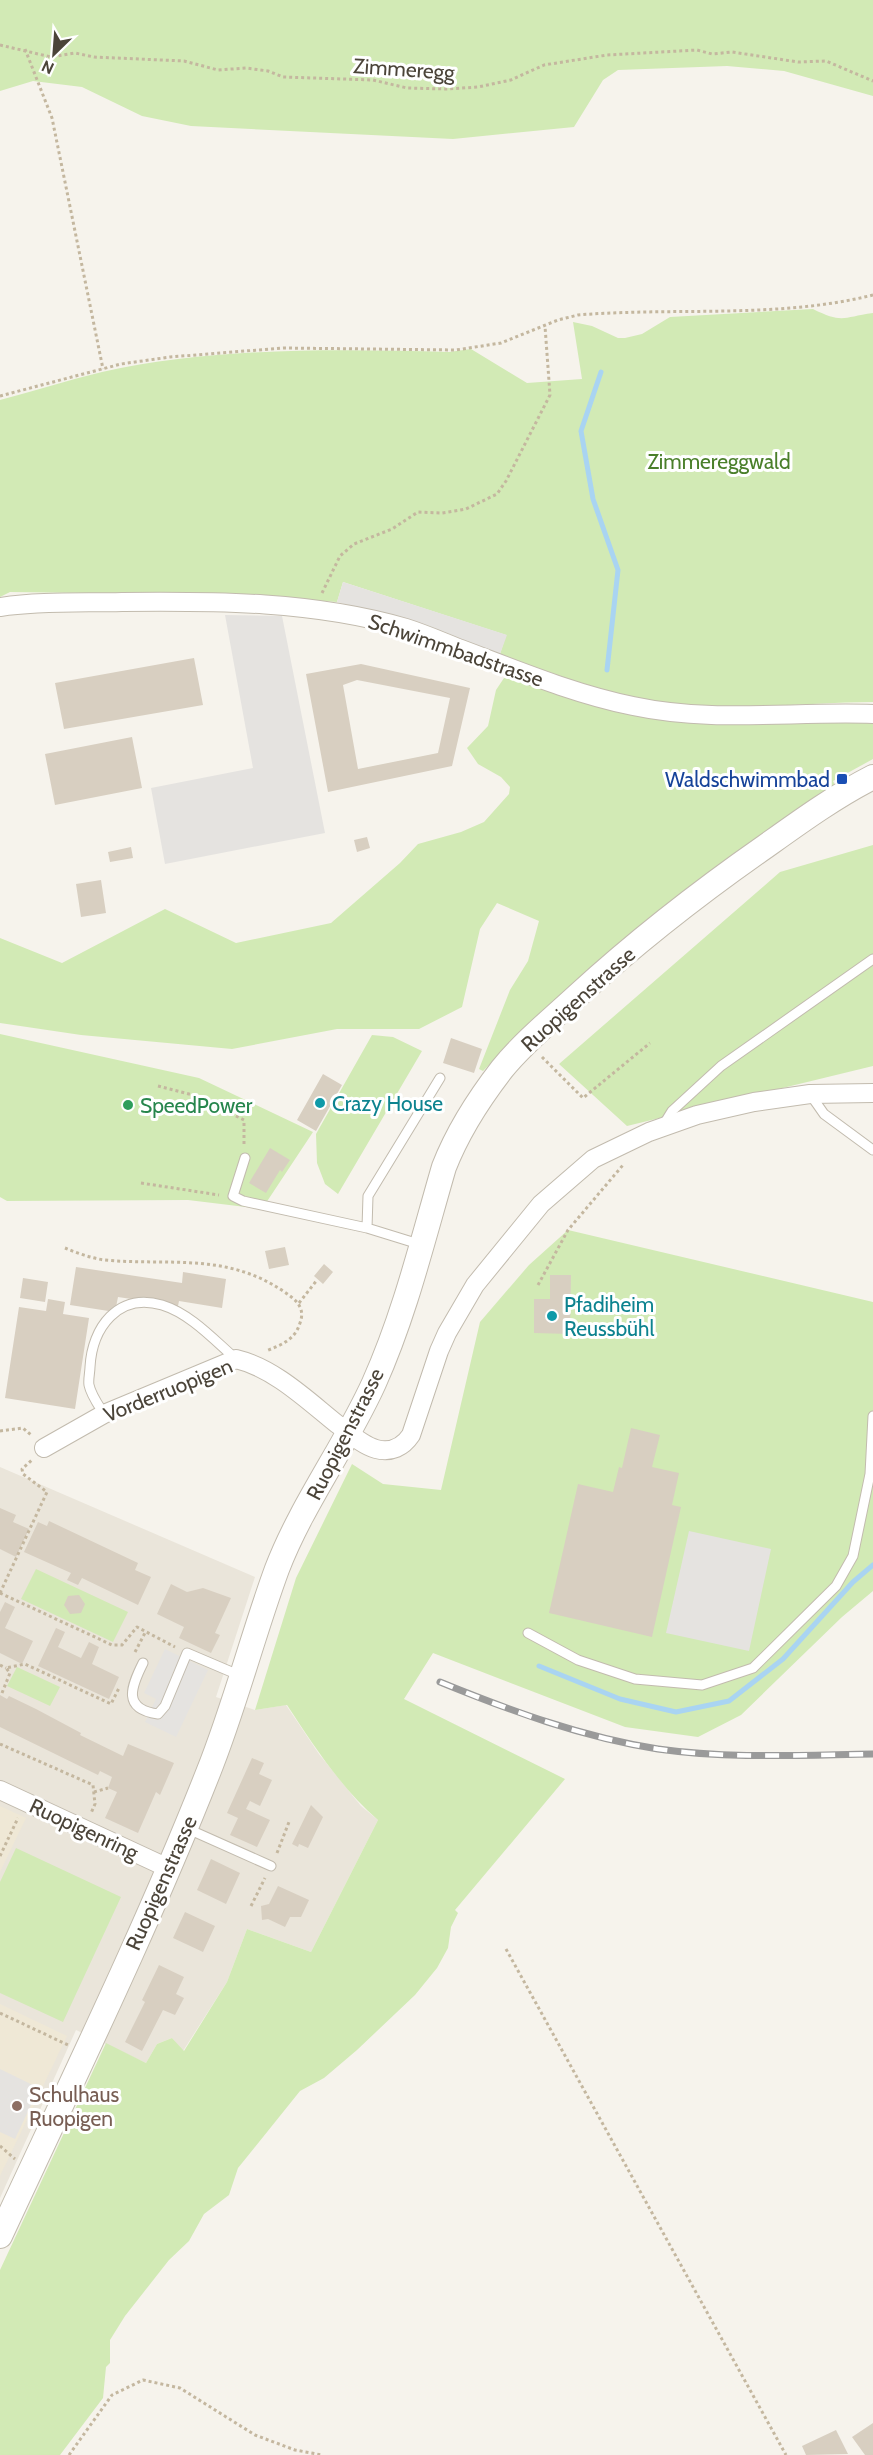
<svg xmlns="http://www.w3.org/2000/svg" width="873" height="2455" font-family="Cabin,sans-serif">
<rect width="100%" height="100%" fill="#f6f3ec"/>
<!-- residential -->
<path fill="#eae5da" d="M0 1467 255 1577 216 1697 255 1710 286 1705 319 1754 361 1806 378 1820 311 1952 247 1929 227 1982 183 2051 172 2038 157 2044 146 2063 76 2030 0 2198Z"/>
<!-- education -->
<path fill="#efe8d6" d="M0 1806 26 1818 0 1872Z
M0 2004 67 2036 0 2176Z"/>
<!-- green -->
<path fill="#d2eab5" d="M0 0H873V96L784 71 727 66 618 70 603 80 574 127 453 139 191 126 142 116 82 87 33 81 0 91Z
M813 309C843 324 843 317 873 313V702C812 702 751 710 689 706 624 700 561 677 500 654L506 635 343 582 337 602 245 595 10 592 0 597V400C34 391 68 380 102 372 213 347 336 349 449 352L471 349 527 383 582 379 573 322 592 326 618 338H625L642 334 670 317Z
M508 677 537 686 679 722 747 724 873 721V759L833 781 835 785 666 906 545 1009 483 1071 479 1069 510 990 528 961 539 921 497 903 480 929 462 1007 419 1029H337L232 1049 81 1035 0 1023V938L62 963 165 909 236 943 331 923 400 863 418 844 461 832 484 822 509 794 510 787 501 777 478 764 467 748 488 726 496 690 504 678Z
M873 845V1066L627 1126 559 1064 780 872Z
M0 1034 199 1078 313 1132 262 1209 188 1200 7 1201 0 1197Z
M372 1035 393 1037 422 1051 338 1194 325 1184 317 1163 316 1134Z
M568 1230 873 1302V1591L842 1617 741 1715 698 1737 625 1727 433 1653 404 1699 565 1779 455 1910 458 1913 451 1927 448 1948 437 1968 415 1995 357 2050 324 2078 300 2091 238 2168 229 2195 204 2214 189 2241 169 2260 125 2316 110 2340V2363L106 2367 103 2398 60 2455H0V2270L106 2043 146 2063 157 2044 172 2038 184 2051 227 1982 247 1929 311 1952 378 1820C341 1788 314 1746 287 1705L255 1710 296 1578 352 1464 383 1484 441 1490 480 1322 529 1265Z
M36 1569 128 1612 113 1642 21 1599Z
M17 1667 60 1687 50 1706 7 1686Z
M16 1848 121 1897 63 2022 0 1993V1882Z"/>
<!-- parking -->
<path fill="#e5e3e0" d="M343 582 507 635 500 654 410 621 337 602Z
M225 615 282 616 325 833 165 864 151 788 253 768Z
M689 1531 771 1549 749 1651 666 1633Z
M165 1649 208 1670 176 1737 145 1722 156 1699 144 1693Z
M0 2069 39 2088 15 2139 0 2132Z"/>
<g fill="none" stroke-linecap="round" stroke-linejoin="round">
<!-- stream -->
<path stroke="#a9d4f2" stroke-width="5" d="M601 372 581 431 593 499 618 570 607 670
M539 1666 620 1699 676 1712 729 1701 783 1659 853 1582 873 1565"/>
</g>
<!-- building -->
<path fill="#d8cfc1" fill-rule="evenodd" d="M194 658 203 705 64 729 55 683Z
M361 664 470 688 452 766 328 792 306 674ZM357 680 450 698 438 753 358 769 343 685Z
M132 737 142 788 55 805 45 754Z
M367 837 370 848 357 852 354 840Z
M131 847 133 858 110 862 108 852Z
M101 880 106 913 81 917 76 884Z
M451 1038 482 1049 474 1073 443 1063Z
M323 1074 342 1085 316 1131 297 1120Z
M270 1148 290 1160 282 1172 280 1170 266 1193 249 1183Z
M285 1247 289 1265 269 1269 265 1251Z
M324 1264 333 1272 323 1284 314 1276Z
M76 1267 182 1283 183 1272 226 1279 222 1308 179 1301 178 1306 118 1297 115 1312 70 1305Z
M550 1275H571L570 1334 534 1333V1299H550Z
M23 1278 48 1282 45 1302 20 1298Z
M48 1299 65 1302 63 1314 89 1318 75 1409 5 1398 19 1307 46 1311Z
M631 1428 660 1435 652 1467 679 1473 672 1505 681 1507 652 1637 549 1613 578 1484 613 1492 619 1467 622 1468Z
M0 1508 16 1515 13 1522 29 1529 16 1557 0 1549Z
M49 1521 138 1563 135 1570 151 1577 138 1605 82 1578 78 1585 67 1580 71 1573 24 1552 38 1522 47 1526Z
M171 1584 187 1592 203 1588 231 1598 215 1633 220 1635 211 1653 179 1638 184 1627 157 1614Z
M79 1595 85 1604 81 1613 70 1614 64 1605 68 1596Z
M5 1602 15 1607 5 1628 33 1641 22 1664 0 1653V1612Z
M56 1628 65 1632 58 1647 81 1658 89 1642 99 1647 92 1664 119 1677 109 1699 38 1666Z
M0 1695 7 1699 9 1696 36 1709 81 1733 80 1735 123 1756 128 1744 174 1763 160 1795 156 1792 138 1833 105 1818 117 1792 108 1788 112 1777 100 1771 98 1775 0 1727Z
M252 1758 264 1763 259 1774 272 1780 260 1806 250 1801 246 1809 270 1820 257 1847 230 1835 238 1818 227 1813Z
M311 1805 323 1817 308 1848 299 1844 298 1847 292 1844Z
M211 1859 240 1873 226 1904 197 1890Z
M278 1886 309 1900 301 1917H290L285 1927 268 1919 262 1920 261 1906 269 1904Z
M185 1912 215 1926 203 1952 173 1938Z
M159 1965 184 1977 176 1994 184 1998 175 2015 163 2010 142 2051 125 2042 145 2002 142 2000Z
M873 2423V2455H865L852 2437Z
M836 2430 848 2454 806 2455 802 2446Z"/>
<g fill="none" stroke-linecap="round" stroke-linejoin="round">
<defs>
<path id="service" d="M810 1094 824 1114 873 1150
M664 1124 672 1111 721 1066 873 959
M245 1158 233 1196 243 1201 367 1228
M422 1245 367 1228 368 1196 440 1078
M104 1414C99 1406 91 1395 89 1385 88 1380 90 1372 90 1367 92 1328 118 1292 162 1305 191 1314 214 1340 236 1359
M528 1633 578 1660 635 1679 702 1685 753 1668 836 1586 853 1556 870 1474 873 1416
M143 1663C131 1687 122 1709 158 1714L165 1706 187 1653 241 1676
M188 1829 271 1866"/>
<path id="minor" d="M0 607C40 601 82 603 122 602 217 601 314 601 406 628 425 634 443 642 461 649 517 670 574 694 633 706 712 723 793 711 873 714
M44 1448 104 1414 236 1359C274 1368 307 1400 337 1424 348 1432 362 1445 376 1449 391 1453 403 1447 411 1435L439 1351 447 1333 475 1285 541 1204 593 1159 649 1132 697 1115 754 1102 810 1094 873 1093
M0 1790 168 1868"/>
<path id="tertiary" d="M0 2236C71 2083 146 1930 208 1773 235 1706 252 1637 277 1569 302 1504 345 1447 374 1383 405 1314 423 1239 444 1167 458 1131 478 1100 502 1069 523 1043 552 1019 577 996 636 942 700 892 766 846 801 821 834 797 873 777"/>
</defs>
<!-- service casing -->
<use href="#service" stroke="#c2bbae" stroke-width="11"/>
<!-- minor casing -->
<use href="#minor" stroke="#c2bbae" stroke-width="20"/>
<!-- tertiary casing -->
<use href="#tertiary" stroke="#c2bbae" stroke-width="26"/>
<!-- path -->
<path stroke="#c4b79f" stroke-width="3" stroke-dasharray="3 3" stroke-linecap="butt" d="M0 45 51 57 75 53 94 57 184 61 218 70 246 68 268 71 283 77 373 80 407 88 447 89 478 87 511 80 544 65 607 55 697 50 712 54 732 52 798 62 826 61 873 81
M25 49 52 118 103 369
M0 396 121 364 170 357 283 348 456 350 501 343 558 320 578 315C676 307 777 319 873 295
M322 593 340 556 354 544 392 529 418 512 442 513 466 509 497 494 506 481 550 395 545 326
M542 1057 583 1098 650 1043
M158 1086 197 1096 244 1120V1145
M141 1183 219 1195
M65 1248C77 1253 91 1258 104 1260 168 1266 225 1252 283 1291 295 1299 306 1307 300 1323 295 1340 281 1345 266 1351
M538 1285 568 1230 623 1165
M299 1303 317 1280
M0 1431 23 1428 31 1435
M0 1593 47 1492 23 1474 22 1469 33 1459
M0 1593 112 1645H122L137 1627 175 1647
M135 1652 146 1631
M0 1665 6 1668
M2 1693 10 1673 6 1668 25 1664 111 1704 119 1688
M0 1744 93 1785 95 1804 91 1813
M94 1792 108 1788
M277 1853 289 1822
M0 1856 18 1818
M251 1906 265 1878
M506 1949 786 2455
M0 2013 68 2045
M0 2146 15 2159
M69 2455 112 2395 143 2380 180 2388 255 2435 295 2450 322 2455"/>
<!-- service -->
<use href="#service" stroke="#fff" stroke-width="9"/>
<!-- minor -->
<use href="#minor" stroke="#fff" stroke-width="18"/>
<!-- tertiary -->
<use href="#tertiary" stroke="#fff" stroke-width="24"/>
<defs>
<path id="rail" d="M440 1682C511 1711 582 1737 658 1749 729 1759 802 1755 873 1754"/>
</defs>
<!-- rail casing -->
<use href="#rail" stroke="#9a9a9a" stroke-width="7"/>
<!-- rail -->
<use href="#rail" stroke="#fff" stroke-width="4.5" stroke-dasharray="14" stroke-linecap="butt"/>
</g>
<!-- markers -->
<rect fill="#1a4fb4" stroke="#fff" stroke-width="2" x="836" y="773" width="12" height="12" rx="3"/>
<g fill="#0f9aa8" stroke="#fff" stroke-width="2">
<circle cx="320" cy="1103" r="6"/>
<circle cx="552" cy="1316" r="6"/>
</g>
<circle fill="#2e9e5b" stroke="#fff" stroke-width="2" cx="128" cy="1105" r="6"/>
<circle fill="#8d6e63" stroke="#fff" stroke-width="2" cx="17" cy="2106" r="6"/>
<g text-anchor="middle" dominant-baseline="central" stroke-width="6" stroke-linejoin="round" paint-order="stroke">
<!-- street labels -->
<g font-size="21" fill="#4b4439" stroke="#fff">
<text transform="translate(404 69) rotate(4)">Zimmeregg</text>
<text transform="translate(456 650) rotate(19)">Schwimmbadstrasse</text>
<text transform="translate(578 999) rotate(-42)">Ruopigenstrasse</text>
<text transform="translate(168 1390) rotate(-22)">Vorderruopigen</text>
<text transform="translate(345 1434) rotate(-63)">Ruopigenstrasse</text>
<text transform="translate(84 1829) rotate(25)">Ruopigenring</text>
<text transform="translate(161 1883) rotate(-66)">Ruopigenstrasse</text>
</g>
<!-- park labels -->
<g font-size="21" fill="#4a7f2a" stroke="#fff">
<text x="719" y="461">Zimmereggwald</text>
</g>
<!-- transit labels -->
<g font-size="21" fill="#164399" stroke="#fff" text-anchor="end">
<text x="830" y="779">Waldschwimmbad</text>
</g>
<!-- culture labels -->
<g font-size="21" fill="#0d838f" stroke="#fff" text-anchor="start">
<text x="332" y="1103">Crazy House</text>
<text x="564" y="1304">Pfadiheim<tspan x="564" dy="24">Reussbühl</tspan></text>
</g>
<!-- leisure labels -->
<g font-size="21" fill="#27864d" stroke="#fff" text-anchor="start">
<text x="140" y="1105">SpeedPower</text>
</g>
<!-- education labels -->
<g font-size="21" fill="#785e54" stroke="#fff" text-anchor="start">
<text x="29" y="2094">Schulhaus<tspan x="29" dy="24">Ruopigen</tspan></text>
</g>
</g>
<!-- north arrow -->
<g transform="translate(54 54) rotate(205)" stroke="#ffffff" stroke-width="4.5" paint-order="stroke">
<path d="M0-4.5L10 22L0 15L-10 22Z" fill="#4b4439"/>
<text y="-9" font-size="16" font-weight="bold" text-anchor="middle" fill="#4b4439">N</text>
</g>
</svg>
